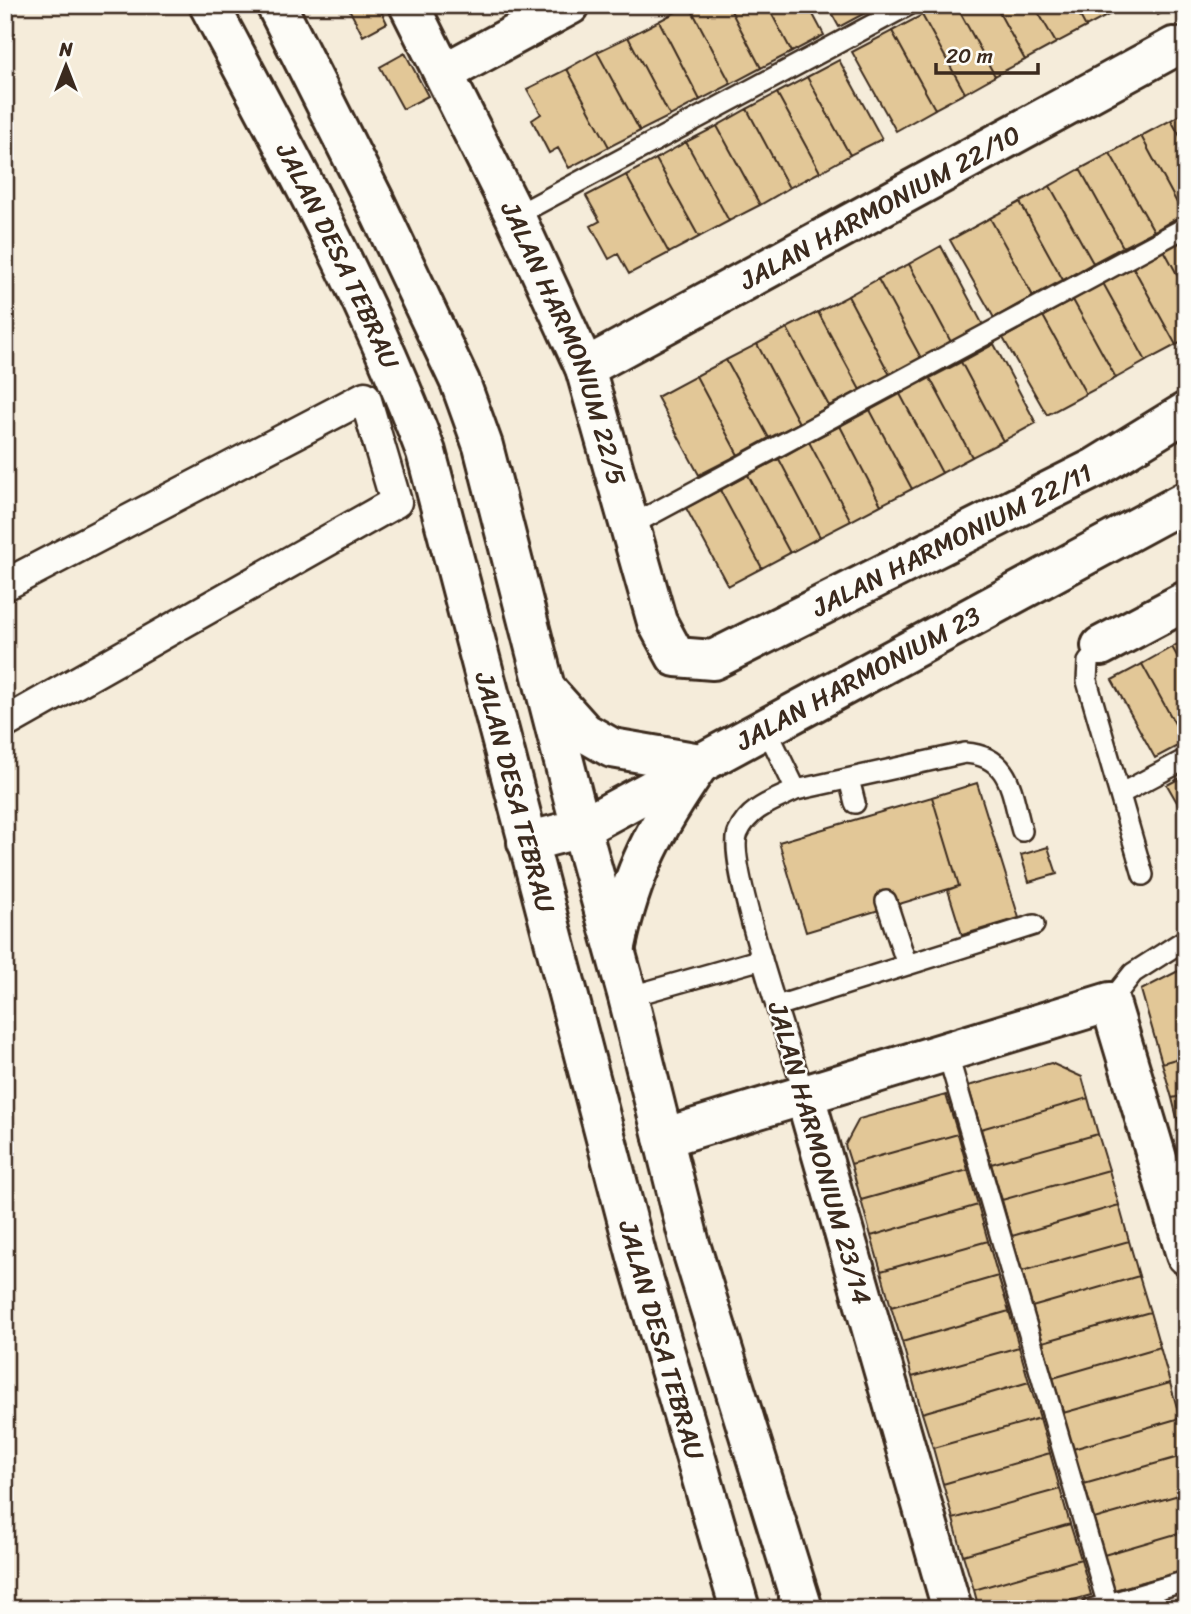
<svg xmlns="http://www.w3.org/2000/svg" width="1191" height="1614" font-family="Sriracha,sans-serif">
<rect width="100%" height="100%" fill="#f5ecda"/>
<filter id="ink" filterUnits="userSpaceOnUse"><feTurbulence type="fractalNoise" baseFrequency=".0143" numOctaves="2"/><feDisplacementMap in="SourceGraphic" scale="14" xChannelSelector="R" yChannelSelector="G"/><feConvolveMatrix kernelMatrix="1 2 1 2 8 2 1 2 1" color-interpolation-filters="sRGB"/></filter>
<g filter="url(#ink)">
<!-- building -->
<path fill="#e2c797" stroke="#3b2a1e" stroke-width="2" d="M347 5H378L387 23 363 36Z
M689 5H728L761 68 731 84Z
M689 5 731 84 700 100 659 21Z
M728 5H767L792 52 761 68Z
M767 5H808L824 35 792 52Z
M827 5H877L878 6 839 27Z
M939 5H956L995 76 965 93 922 15Z
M956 5H995L1025 60 995 76Z
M995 5H1034L1056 43 1025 60Z
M1034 5H1074L1086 27 1056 43Z
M1074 5H1113L1116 11 1086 27Z
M1152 5H1176L1158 15Z
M922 15 965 93 935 109 892 31Z
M659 21 700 100 670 116 628 37Z
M892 31 935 109 896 131 852 52Z
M628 37 670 116 640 131 597 52Z
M597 52 640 131 609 147 567 69Z
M405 53 428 96 403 109 380 67Z
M839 60 882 139 850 155 807 77Z
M567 69 609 147 569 168 558 148 549 153 532 120 541 114 527 89Z
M807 77 850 155 820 172 777 93Z
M777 93 820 172 789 188 747 109Z
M747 109 789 188 760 205 717 126Z
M1186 111V147L1171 120Z
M1171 120 1186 147 1183 214 1141 136Z
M717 126 760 205 729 221 686 142Z
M1141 136 1183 214 1154 231 1110 153Z
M686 142 729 221 699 237 656 159Z
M1110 153 1154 231 1123 247 1080 169Z
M656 159 699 237 669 253 626 175Z
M1080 169 1123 247 1093 263 1050 186Z
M626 175 669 253 629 274 618 254 609 259 591 226 600 221 586 196Z
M1050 186 1093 263 1063 280 1020 202Z
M1020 202 1063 280 1033 296 990 218Z
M990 218 1033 296 994 318 950 240Z
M1186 238V291L1164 250Z
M941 246 983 325 951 342 909 264Z
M1164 250 1186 291V340L1176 345 1133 267Z
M909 264 951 342 921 358 878 279Z
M1133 267 1176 345 1146 361 1103 283Z
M878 279 921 358 890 375 848 296Z
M1103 283 1146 361 1116 378 1073 300Z
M848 296 890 375 860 390 818 312Z
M1073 300 1116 378 1086 394 1043 316Z
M818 312 860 390 829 406 787 328Z
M1043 316 1086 394 1047 415 1003 338Z
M787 328 829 406 799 423 757 344Z
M757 344 799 423 769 438 726 360Z
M994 344 1036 423 1003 441 961 362Z
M726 360 769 438 738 455 696 376Z
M961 362 1003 441 972 457 930 378Z
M696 376 738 455 699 475 657 397Z
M930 378 972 457 942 473 900 394Z
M900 394 942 473 912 489 870 410Z
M870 410 912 489 881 505 840 426Z
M840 426 881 505 851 521 809 442Z
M809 442 851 521 820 537 779 459Z
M779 459 820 537 790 553 748 475Z
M748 475 790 553 762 568 720 490Z
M720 490 762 568 728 586 686 508Z
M1186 640V672L1172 647Z
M1172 647 1186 672 1185 742 1142 664Z
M1142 664 1185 742 1155 758 1112 680Z
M1186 775V818L1167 785Z
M977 783 1019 918 962 935 948 890 959 886 932 797Z
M932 797 959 886 806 932 779 842Z
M1048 847 1057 874 1029 882 1021 855Z
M1186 967V1056L1162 1063 1141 990Z
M1186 1056V1095L1172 1098 1162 1063Z
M1051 1063 1082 1077 1088 1098 981 1129 968 1086Z
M946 1095 958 1134 851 1164 845 1145 859 1119Z
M1186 1095V1132L1181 1134 1172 1098Z
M1088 1098 1098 1134 991 1164 981 1129Z
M958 1134 968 1170 861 1200 851 1164Z
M1098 1134 1109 1170 1002 1200 991 1164Z
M968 1170 978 1205 871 1236 861 1200Z
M1109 1170 1119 1205 1012 1236 1002 1200Z
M978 1205 988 1241 881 1271 871 1236Z
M1119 1205 1129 1241 1022 1271 1012 1236Z
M988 1241 998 1276 891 1307 881 1271Z
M1129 1241 1139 1276 1032 1307 1022 1271Z
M998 1276 1009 1311 902 1342 891 1307Z
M1139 1276 1150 1312 1043 1342 1032 1307Z
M1009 1311 1019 1347 912 1377 902 1342Z
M1150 1312 1160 1347 1053 1378 1043 1342Z
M1019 1347 1029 1382 922 1413 912 1377Z
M1160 1347 1170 1383 1063 1413 1053 1378Z
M1029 1382 1040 1418 933 1448 922 1413Z
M1170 1383 1180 1418 1073 1449 1063 1413Z
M1040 1418 1050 1453 943 1484 933 1448Z
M1180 1418 1186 1437V1455L1084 1484 1073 1449Z
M1050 1453 1060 1489 953 1519 943 1484Z
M1186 1455V1493L1094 1519 1084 1484Z
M1060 1489 1070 1524 963 1555 953 1519Z
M1186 1493V1531L1104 1555 1094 1519Z
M1070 1524 1081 1559 974 1590 963 1555Z
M1186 1531V1570L1114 1590 1104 1555Z
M1081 1559 1091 1595 1043 1609H979L974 1590Z"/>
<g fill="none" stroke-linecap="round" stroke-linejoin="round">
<defs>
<path id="service" d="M515 216 909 5
M628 527 1186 227
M1101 646 1088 662 1087 681 1143 875
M767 730 796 790C773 801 749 808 738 833 726 861 792 1056 805 1096
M849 779 855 803
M796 790 965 753C1012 756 1011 793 1022 831
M1120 794 1186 759
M886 901 907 965
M628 997 762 959
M1110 1002 1133 973 1186 939
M777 1006 1034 925
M947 1052 1109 1609
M1091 1609 1186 1581"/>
<path id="pedestrian" d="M5 585 365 397 396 502 5 723"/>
<g id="minor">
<path id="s1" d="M409 5 515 216 585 368 657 622 676 657 713 660 1095 468 1186 412"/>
<path d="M444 73 570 5"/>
<path id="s2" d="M585 368 1174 47"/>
<path d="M1101 646 1186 601"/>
<path id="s3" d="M527 842 581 828 1186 501"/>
<path d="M805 1096 952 1609"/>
<path d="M663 1138 1110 1002 1186 1255"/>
</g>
<g id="secondary">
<path id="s4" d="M209 5C287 151 368 297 426 452L637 1257 740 1609"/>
<path d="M276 5 374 200 460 382 483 446 581 828 628 997 690 1244 803 1609"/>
<path d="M549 693 584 732 612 748 700 763C656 827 632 869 616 946"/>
</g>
</defs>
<!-- service casing -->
<use href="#service" stroke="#3b2a1e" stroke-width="24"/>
<!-- pedestrian casing -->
<use href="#pedestrian" stroke="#3b2a1e" stroke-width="35"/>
<!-- minor casing -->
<use href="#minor" stroke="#3b2a1e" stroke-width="44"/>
<!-- secondary casing -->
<use href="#secondary" stroke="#3b2a1e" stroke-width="44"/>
<!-- service -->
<use href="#service" stroke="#fdfcf7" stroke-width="19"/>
<!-- pedestrian -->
<use href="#pedestrian" stroke="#fdfcf7" stroke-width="30"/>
<!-- minor -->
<use href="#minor" stroke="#fdfcf7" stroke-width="38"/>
<!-- secondary -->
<use href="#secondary" stroke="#fdfcf7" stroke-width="38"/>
</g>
</g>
<g text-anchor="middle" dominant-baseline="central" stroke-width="5" stroke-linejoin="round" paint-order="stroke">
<!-- street labels -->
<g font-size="26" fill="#3b2a1e" stroke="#fdfcf7">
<text stroke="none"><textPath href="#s2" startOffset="336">JALAN HARMONIUM 22/10</textPath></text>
<text stroke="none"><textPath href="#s4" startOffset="282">JALAN DESA TEBRAU</textPath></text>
<text stroke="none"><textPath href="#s1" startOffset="373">JALAN HARMONIUM 22/5</textPath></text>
<text stroke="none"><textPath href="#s1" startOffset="1012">JALAN HARMONIUM 22/11</textPath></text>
<text stroke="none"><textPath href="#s3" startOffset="371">JALAN HARMONIUM 23</textPath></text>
<text stroke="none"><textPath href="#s4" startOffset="849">JALAN DESA TEBRAU</textPath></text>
<text transform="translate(820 1153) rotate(74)">JALAN HARMONIUM 23/14</text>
<text stroke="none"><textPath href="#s4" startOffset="1416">JALAN DESA TEBRAU</textPath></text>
</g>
</g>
<!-- margin -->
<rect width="1191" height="1614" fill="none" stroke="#fdfcf7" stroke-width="28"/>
<rect x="14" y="14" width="1163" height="1586" fill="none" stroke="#3b2a1e" stroke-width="2.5" filter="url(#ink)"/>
<!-- north arrow -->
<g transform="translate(66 66)" stroke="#fdfcf7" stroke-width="5" paint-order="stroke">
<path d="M0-5L12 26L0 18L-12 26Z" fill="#3b2a1e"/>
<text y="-10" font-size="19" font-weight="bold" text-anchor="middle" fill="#3b2a1e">N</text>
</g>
<!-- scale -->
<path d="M936 63v10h102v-10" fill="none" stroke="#3b2a1e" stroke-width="3.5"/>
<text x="946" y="63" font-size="21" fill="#3b2a1e" stroke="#fdfcf7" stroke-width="5" paint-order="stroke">20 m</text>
</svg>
